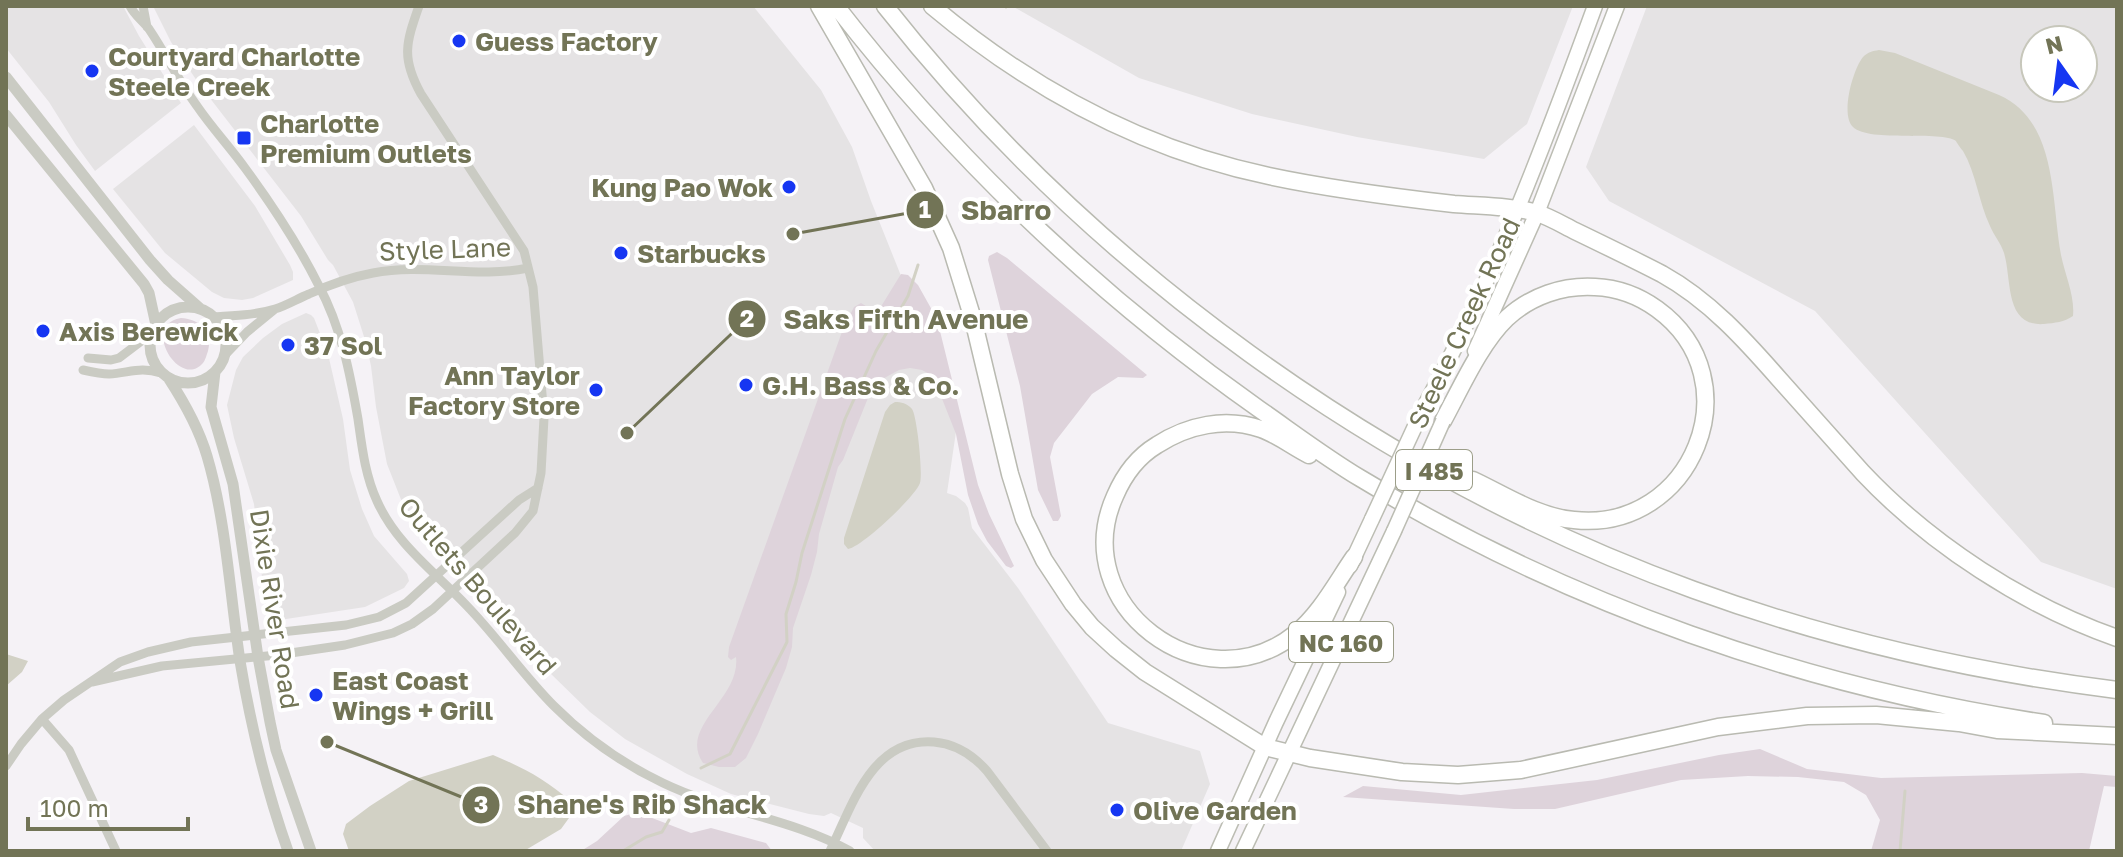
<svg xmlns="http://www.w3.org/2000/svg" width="2123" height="857" font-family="'Golos Text',sans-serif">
<rect width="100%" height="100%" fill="#f5f2f6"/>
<!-- built -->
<path fill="#e5e3e4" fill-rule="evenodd" d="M6 6H123L139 36 181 103 95 171 76 145 49 102 6 48Z
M153 6H753L821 90 852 147 871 201 958 418 947 493 956 496 965 503 968 508 972 528 1018 588 1108 723 1200 751 1210 784 1181 851H875L863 838V828L831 813 824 816 809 814 731 794 687 774 625 739 590 712 549 672 494 605 439 551 418 527 402 502 387 464 376 407 371 366 366 343 353 302 333 265 328 260 301 216 199 84 171 42Z
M1012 6H1573L1527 124 1484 159 1357 137 1252 114 1139 78Z
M1647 6H2117V589L2041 562 1815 311 1609 201 1586 167ZM2035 40H2083V88H2035Z
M194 125 255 206 290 265 293 272V280L253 298 242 300 224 298 212 292 165 253 113 189Z
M306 313 311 315 314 318 328 354 343 419 350 470 362 509 374 536 407 574 409 581 404 588 365 607 273 621 269 620 266 614 254 504 234 438 227 405 236 370 243 357 263 338 282 324Z"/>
<!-- green -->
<path fill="#ded3db" d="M997 252 1007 258 1147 375 1143 378 1118 377 1092 394 1054 443 1050 457 1061 516 1058 521H1053L1038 490 1020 386 988 260 989 256Z
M901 274 908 275 918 285 937 319 978 485 989 514 1014 566 1011 568 1006 566 987 541 978 524 968 495 956 434 933 376 922 370 910 368 899 370 877 382 870 393 843 460 838 467 819 534 817 552 811 575 793 628 792 647 786 668 758 734 746 758 735 767H719L703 763C678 726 741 699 736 657L731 660 728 657 729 647 843 329 854 307 861 303 877 313Z
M181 318C200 319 213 332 208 351 207 354 205 361 203 363 180 390 140 325 181 318Z
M1760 749 1807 769 1881 778 2082 773 2117 776V787L2104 786 2089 851H1871L1880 820 1866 795 1844 782 1798 777 1748 776 1681 780 1555 809H1514L1343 797 1363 786 1461 795 1597 780 1719 755Z
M631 814 647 816 691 833 711 828 766 843 772 851H581L597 841 624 816Z"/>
<!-- water -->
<path fill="#d2d1c5" d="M1879 50 1895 53 1999 95C2058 121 2051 201 2061 255 2065 275 2075 296 2073 316 2064 322 2055 323 2044 324 2004 327 2012 279 2004 253 2001 243 1994 236 1990 226 1979 203 1976 173 1963 151 1962 150 1956 142 1956 141 1942 130 1870 143 1853 127 1840 115 1853 69 1863 57 1868 52 1873 51 1879 50Z
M895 402C901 402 907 403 912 409 917 416 923 473 920 483 915 497 862 547 848 549L844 544V538L885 412 890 405Z
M6 654 28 661 22 672 6 686Z
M493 755C522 767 547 780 570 801L569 818 561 829 524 851H349L343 834 346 824 370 806 409 781Z"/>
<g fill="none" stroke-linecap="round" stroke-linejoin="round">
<!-- stream -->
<path stroke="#d2d1c5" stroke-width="3" d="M1006 7 1007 6
M701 768 730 754 787 642 786 614 796 582 802 553 845 419 876 351 908 296 918 265
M623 851 646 837 662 832 669 820
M1900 851 1905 791"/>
<defs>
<path id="primary" d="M1475 351 1537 213 1617 6
M1423 409C1493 281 1545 143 1595 6
M1350 566 1372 519
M1218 851 1276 722 1338 592
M1243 851 1394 531"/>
<path id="motorway" d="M819 6 924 188 951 248 973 319 1010 474 1024 519 1044 560 1073 604 1092 627 1116 649 1145 672 1265 747 1310 758 1402 772 1458 775 1521 770 1718 727 1807 716 1876 715 1959 723 1997 730 2117 736
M836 6C957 162 1097 295 1259 409 1292 432 1325 457 1360 478 1568 604 1804 687 2044 723
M885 6C1091 267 1381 477 1694 590 1831 640 1973 672 2117 690
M932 6C1030 88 1144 150 1269 176 1330 189 1393 197 1454 204 1479 206 1514 206 1537 213 1550 217 1563 225 1575 231 1604 245 1633 259 1662 274 1709 300 1745 340 1780 380 1808 411 1835 442 1863 473 1930 544 2025 606 2117 638
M1443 421C1461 388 1480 344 1507 318 1531 296 1563 285 1595 287 1618 288 1639 296 1657 309 1755 380 1692 533 1574 520 1538 517 1505 495 1473 480
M1309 455C1293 447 1278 435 1261 429 1225 417 1188 425 1157 445 1137 457 1124 475 1115 496 1066 605 1202 708 1295 634 1320 614 1336 583 1354 557"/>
</defs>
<!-- primary casing -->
<use href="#primary" stroke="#bcbdb3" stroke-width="17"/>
<!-- motorway casing -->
<use href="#motorway" stroke="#b9bab1" stroke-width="19"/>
<!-- minor -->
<path stroke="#cacbc3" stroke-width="9" d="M130 6C135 16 143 21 149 29 166 54 179 82 197 106 212 128 230 147 245 168 273 206 298 244 319 286 341 327 350 373 358 419 362 447 365 475 377 501 396 544 435 572 467 606 498 638 523 675 554 706 586 738 623 764 663 783 723 812 791 818 850 851
M143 6 147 27
M213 317C233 316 255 315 275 309 286 306 297 299 309 294 329 285 351 277 373 273 425 263 477 279 528 268
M225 355 247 332 275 309
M88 358 111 360 119 358 152 333
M83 370C92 372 101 374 109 374 129 373 140 366 161 373
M92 682 162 666 277 655 345 645 393 633 412 624 433 609 515 533 533 511 541 473 544 418 533 287 524 251 421 94C401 58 406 43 419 6
M42 719 69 750 116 851
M6 766 21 744 42 719 64 700 120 662 148 652 191 642 346 625 379 617 406 603 519 500 538 488
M830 851C852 806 872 737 934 742 957 744 973 755 987 771L1047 851"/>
<!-- tertiary -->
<path stroke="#cacbc3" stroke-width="11" d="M6 77 150 260 168 280 202 310
M6 115 144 284 149 293 156 325
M150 345a38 38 0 1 1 76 0a38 38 0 1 1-76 0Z
M215 372 211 407 233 484 258 657 270 722 276 750 311 851
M169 379C184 402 199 429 207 456 226 520 230 595 240 661 251 727 266 789 288 851"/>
<!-- primary -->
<use href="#primary" stroke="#fff" stroke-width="14"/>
<!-- motorway -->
<use href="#motorway" stroke="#fff" stroke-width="16"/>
<defs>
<path id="primary-bridge" d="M1372 519 1423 409
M1394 531 1443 421"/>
</defs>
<!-- primary-bridge casing -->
<use href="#primary-bridge" stroke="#bcbdb3" stroke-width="17" stroke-linecap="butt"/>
<!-- primary-bridge -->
<use href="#primary-bridge" stroke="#fff" stroke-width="14"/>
</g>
<!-- markers -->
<g fill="#1636f2" stroke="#fff" stroke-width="3">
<circle cx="459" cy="41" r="8"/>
<circle cx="92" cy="71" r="8"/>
<rect x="236" y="130" width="16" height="16" rx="4"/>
<circle cx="789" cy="187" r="8"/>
<circle cx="621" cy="253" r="8"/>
<circle cx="43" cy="331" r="8"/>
<circle cx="288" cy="345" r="8"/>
<circle cx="746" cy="385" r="8"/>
<circle cx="596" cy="390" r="8"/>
<circle cx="316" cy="695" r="8"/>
<circle cx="1117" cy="810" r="8"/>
</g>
<g text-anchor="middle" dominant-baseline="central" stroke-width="8" stroke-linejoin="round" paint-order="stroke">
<!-- shield labels -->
<g fill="#fff" stroke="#9c9e89" stroke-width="2">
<rect x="1396" y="450" width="76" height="40" rx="6"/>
<rect x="1289" y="622" width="104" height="40" rx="6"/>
</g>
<g font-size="24" font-weight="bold" fill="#727456">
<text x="1434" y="470">I 485</text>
<text x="1341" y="642">NC 160</text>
</g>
<!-- poi labels -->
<g font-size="26" font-weight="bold" fill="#727456" stroke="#fff" text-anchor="start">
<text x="475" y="41">Guess Factory</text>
<text x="108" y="56">Courtyard Charlotte<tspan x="108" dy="30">Steele Creek</tspan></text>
<text x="260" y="123">Charlotte<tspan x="260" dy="30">Premium Outlets</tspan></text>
<text x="773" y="187" text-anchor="end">Kung Pao Wok</text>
<text x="637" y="253">Starbucks</text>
<text x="59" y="331">Axis Berewick</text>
<text x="304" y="345">37 Sol</text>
<text x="580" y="375" text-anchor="end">Ann Taylor<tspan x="580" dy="30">Factory Store</tspan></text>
<text x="762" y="385">G.H. Bass &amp; Co.</text>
<text x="332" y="680">East Coast<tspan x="332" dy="30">Wings + Grill</tspan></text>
<text x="1133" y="810">Olive Garden</text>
</g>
<!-- street labels -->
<g font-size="26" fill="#727456" stroke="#fff">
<text transform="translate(445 249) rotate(-2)">Style Lane</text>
<text transform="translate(1464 323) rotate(-65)">Steele Creek Road</text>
<text transform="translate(478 586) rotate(49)">Outlets Boulevard</text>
<text transform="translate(275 609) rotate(81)">Dixie River Road</text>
</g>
</g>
<!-- callouts -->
<path fill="none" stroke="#727456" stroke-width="3" d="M793 234L925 210M627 433L747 319M327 742L481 805"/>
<g fill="#727456" stroke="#fff" stroke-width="3">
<circle cx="793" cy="234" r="8"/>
<circle cx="627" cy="433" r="8"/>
<circle cx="327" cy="742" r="8"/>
<circle cx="925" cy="210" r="20"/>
<circle cx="747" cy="319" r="20"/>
<circle cx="481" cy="805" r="20"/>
</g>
<g font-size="24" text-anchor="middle" font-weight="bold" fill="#fff">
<text x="925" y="218">1</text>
<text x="747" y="327">2</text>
<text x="481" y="813">3</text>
</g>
<g font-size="28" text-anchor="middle" font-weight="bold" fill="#727456" stroke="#fff" stroke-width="8" stroke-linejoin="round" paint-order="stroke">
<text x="1006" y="220">Sbarro</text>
<text x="906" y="329">Saks Fifth Avenue</text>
<text x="642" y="814">Shane's Rib Shack</text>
</g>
<!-- border -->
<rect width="2123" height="857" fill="none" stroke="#727456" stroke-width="16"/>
<!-- north arrow -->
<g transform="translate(2059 64) rotate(346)"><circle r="38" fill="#ffffff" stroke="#c7c7bb" stroke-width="2"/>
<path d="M0-6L14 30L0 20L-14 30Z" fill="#1636f2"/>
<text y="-12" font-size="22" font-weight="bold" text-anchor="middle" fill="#727456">N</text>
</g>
<!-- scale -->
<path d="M28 817v12h160v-12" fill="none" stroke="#727456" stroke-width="4"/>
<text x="40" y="817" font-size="24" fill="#727456" stroke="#ffffff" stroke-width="6" paint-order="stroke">100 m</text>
</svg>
